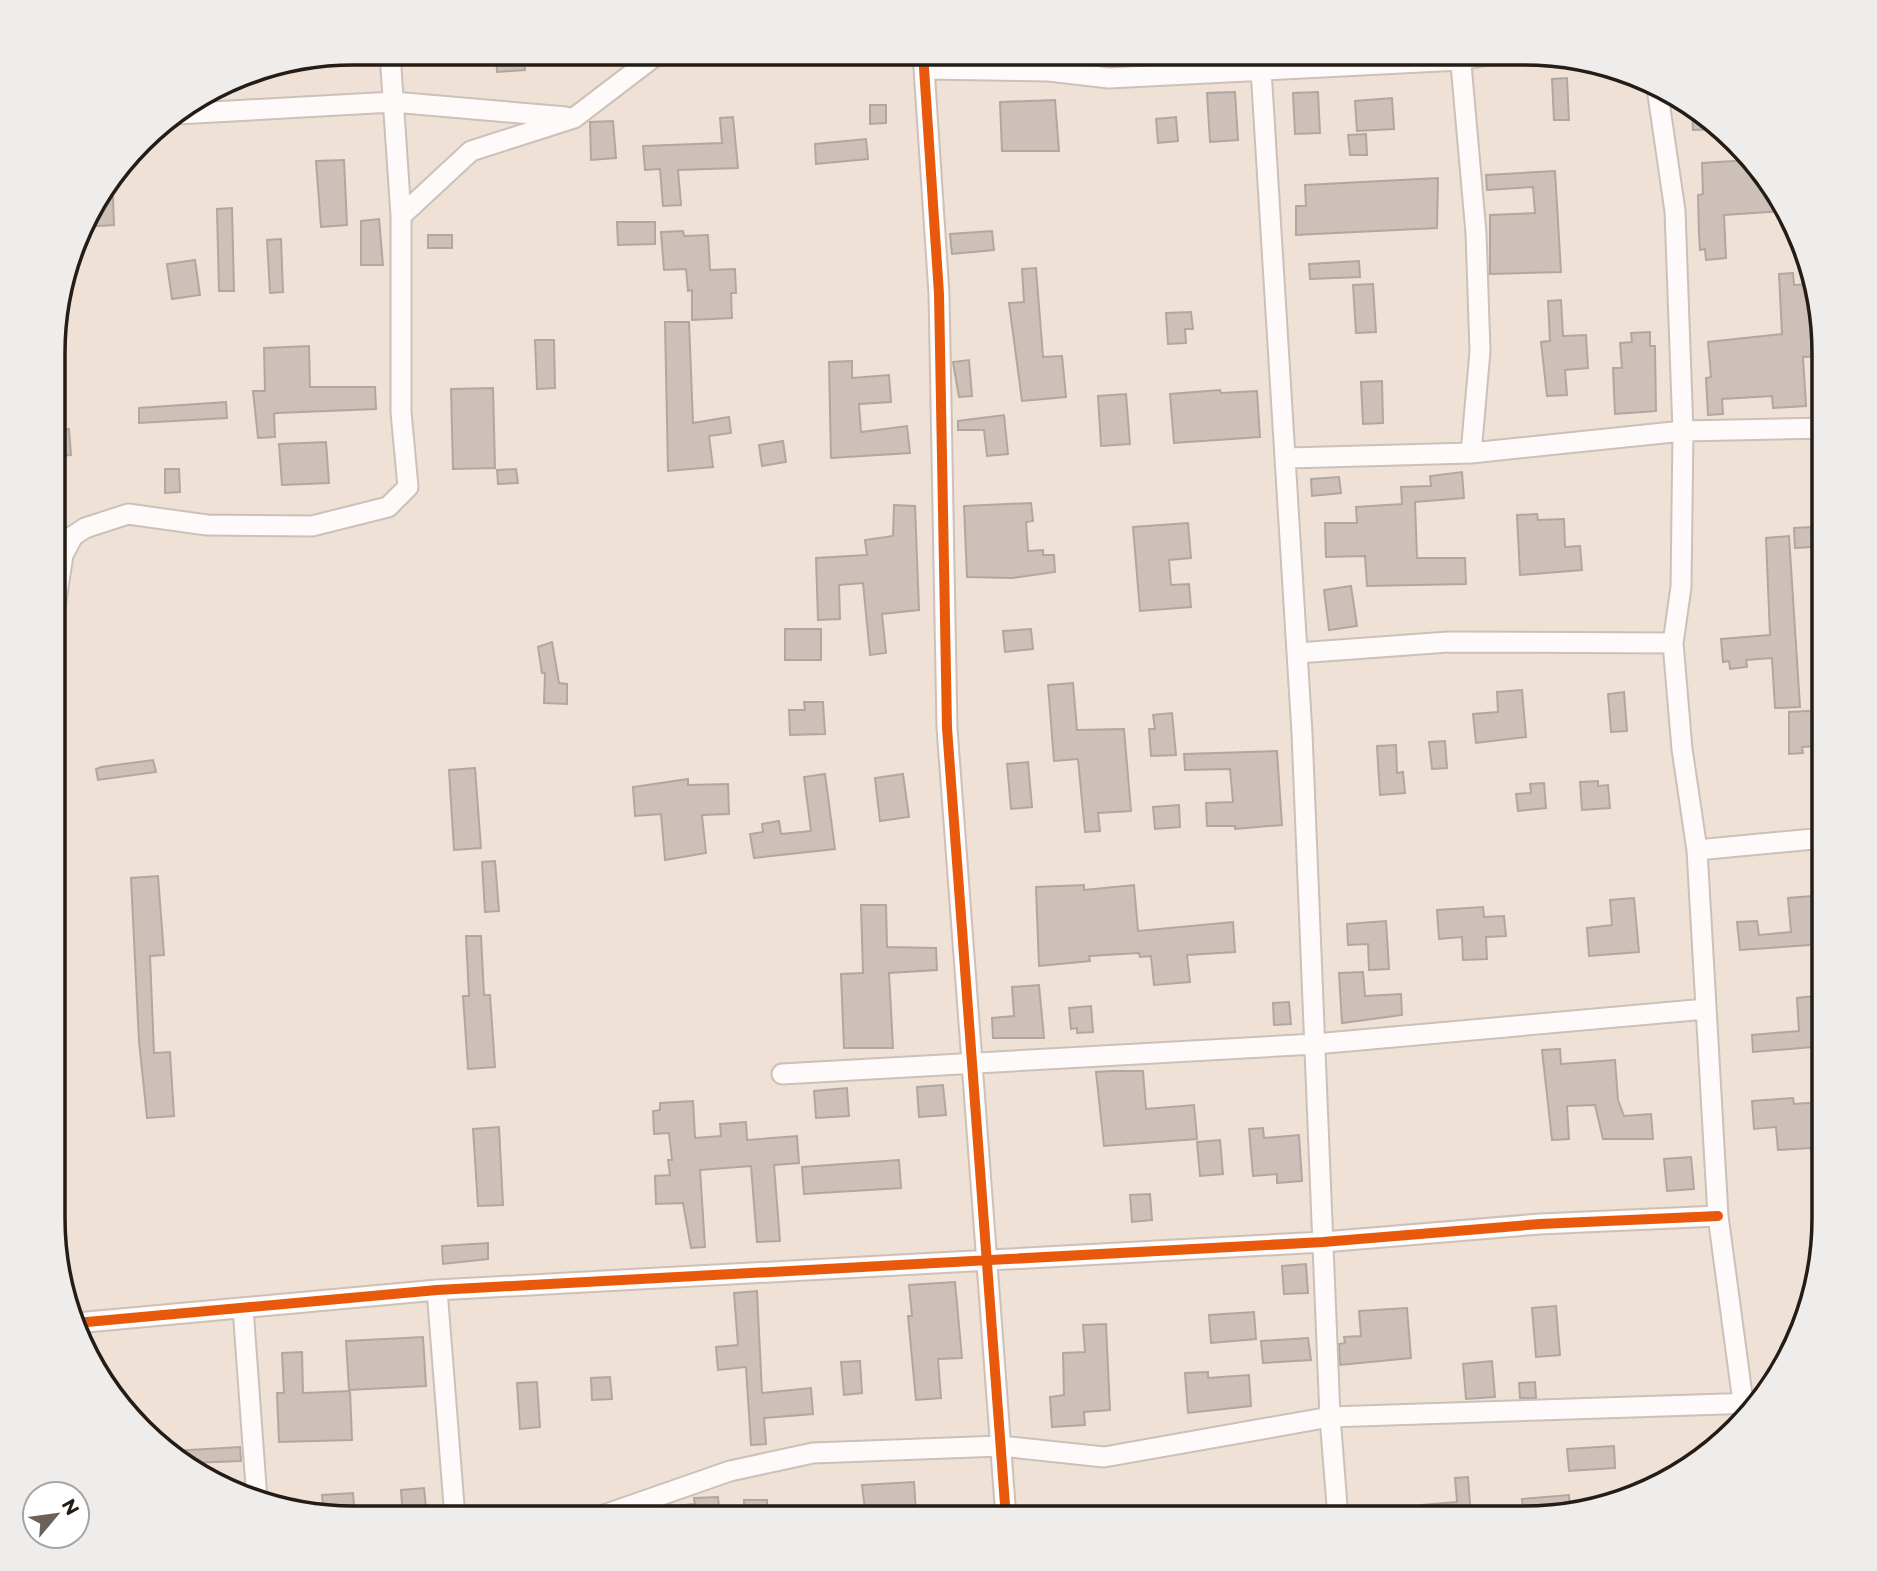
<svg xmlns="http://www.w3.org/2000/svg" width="1877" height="1571" font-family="Montserrat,sans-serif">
<rect width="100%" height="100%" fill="#f0e1d6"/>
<!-- building -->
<path fill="#ccc0b8" stroke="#b2a79e" stroke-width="2" d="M496 53H524L525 70 497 72Z
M1567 78 1569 120H1554L1552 79Z
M1235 92 1238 140 1210 142 1207 93Z
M1318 92 1320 133 1295 134 1293 93Z
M1392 98 1394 129 1357 131 1355 101Z
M1055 100 1059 151H1002L1000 102Z
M870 105H886V123L870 124Z
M1692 111 1719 129 1693 130Z
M733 117 738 168 678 170 681 205 663 206 660 169 645 170 643 146 722 143 720 118Z
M1176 117 1178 141 1158 143 1156 119Z
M613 121 616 158 591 160 590 122Z
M1366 134 1367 155H1350L1348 135Z
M866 139 868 159 816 164 815 144Z
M344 160 347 225 321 227 316 161Z
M1750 160 1784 211 1724 215 1726 258 1706 260 1705 249 1700 250 1699 234 1698 195 1703 194 1702 163Z
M1555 171 1561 272 1490 274V215L1535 213 1533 187 1487 190 1486 175Z
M1438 178 1437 228 1296 235V206H1306L1305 185Z
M113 197 114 225 84 227 97 198Z
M232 208 234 291H219L217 209Z
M379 219 383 265H361V221Z
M617 222H655V244L618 245Z
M683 231 684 236 708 235 710 270 735 269 736 293H731L732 318 692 320V290L688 291 686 269 664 270 661 232Z
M992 231 994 250 952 254 950 234Z
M428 235H452V248H428Z
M281 239 283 292 270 293 267 240Z
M195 260 200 295 172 299 167 264Z
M1359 261 1360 277 1310 279 1309 264Z
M1036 268 1043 357 1062 356 1066 397 1022 401 1009 303 1024 302 1022 269Z
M1793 273 1794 285 1811 284 1824 353V356L1803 357 1806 406 1773 408 1772 396 1722 399 1723 414 1708 415 1706 378 1711 377 1708 342 1782 334 1779 274Z
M1373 284 1376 332 1356 333 1353 285Z
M1561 300 1563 336 1586 335 1588 368 1565 370 1567 395 1547 396 1541 342 1550 341 1548 301Z
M1191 312 1193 329H1185L1186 343 1168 344 1166 313Z
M665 322H689L693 423 729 417 731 433 709 436 713 467 668 471Z
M1650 332V346H1655L1656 411 1615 414 1613 368H1622L1620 343 1632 342 1631 333Z
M535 340H554L555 388 537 389Z
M309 346 310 387H375L376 409 277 413 274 414 275 437 258 438 253 391H265L264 348Z
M969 360 972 396 959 397 953 362Z
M852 361V378L889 375 891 402 859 404 861 432 907 426 910 453 831 458 829 362Z
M1382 381 1383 423 1363 424 1361 382Z
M493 388 495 468 453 469 451 389Z
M1220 390 1221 393 1257 391 1260 437 1174 443 1170 394Z
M1126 394 1130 444 1101 446 1098 396Z
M226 402 227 418 139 423V408Z
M1004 415 1008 454 987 456 984 430H958V421Z
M69 429 71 455 55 456V430Z
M783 441 786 462 762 466 759 445Z
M326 442 329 483 282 485 279 444Z
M165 469H179L180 492 165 493Z
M516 469 518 483 498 484 497 470Z
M1462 472 1464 498 1415 502 1417 558H1465L1466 584 1367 586 1365 556 1326 557 1325 523H1357L1356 507 1402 504 1401 487 1431 486 1430 476Z
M1339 477 1341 493 1312 496 1311 479Z
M1031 503 1033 521 1026 522 1028 551 1043 550V555H1054L1055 572 1012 578 967 577 964 506Z
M894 505 915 506 919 610 882 614 886 653 870 655 863 583 839 585 840 619 818 620 816 558 867 555 865 540 893 536Z
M1537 514 1538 520 1564 519 1565 547 1580 546 1582 570 1520 575 1517 515Z
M1188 523 1191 558 1169 560 1171 585 1189 584 1191 607 1140 611 1133 527Z
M1811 527 1812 547 1795 548 1794 528Z
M1789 536 1800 707 1775 708 1772 658 1746 660 1747 667 1730 669 1729 661 1723 662 1721 639 1770 635 1766 538Z
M1351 586 1357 626 1329 630 1324 590Z
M785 629H821V660H785Z
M1031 629 1033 649 1005 652 1003 631Z
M552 642 559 683 567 684V704L544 703 545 673H542L538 647Z
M1073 683 1077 730 1124 729 1131 811 1098 813 1100 831 1085 832 1078 759 1054 761 1048 685Z
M1522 690 1526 737 1476 743 1473 714 1498 712 1497 692Z
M1624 692 1627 731 1611 732 1608 694Z
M804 702H823L825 734 790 735 789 710H805Z
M1824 710V746L1802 747 1803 753 1789 754V712Z
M1172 713 1176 755 1151 756 1149 729H1155L1153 715Z
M1445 741 1447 768 1432 769 1429 742Z
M1396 745 1397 773 1403 772 1405 793 1380 795 1377 746Z
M1277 751 1282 825 1235 829V826H1207L1206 803 1233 802 1230 769 1185 770 1184 754Z
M153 760 156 772 98 780 96 769 101 767Z
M1028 762 1032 807 1011 809 1007 764Z
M475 768 481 848 454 850 449 770Z
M825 774 835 849 754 858 750 834 763 832 762 824 779 821 781 834 811 831 804 777Z
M903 774 909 817 880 821 875 778Z
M688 779V785L728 784 729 814 702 815 706 853 665 860 661 814 635 816 633 787Z
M1598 781V786L1608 785 1610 808 1582 810 1580 782Z
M1544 783 1546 808 1518 811 1516 794 1531 793 1530 784Z
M1179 805 1180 827 1155 829 1153 807Z
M495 861 499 911 485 912 482 862Z
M158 876 164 955 150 956 154 1053 170 1052 174 1116 147 1118 139 1041 131 878Z
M1084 885V890L1134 885 1138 931 1233 922 1235 952 1187 955 1190 982 1154 985 1151 956 1140 957 1139 953 1089 956 1090 961 1039 966 1036 887Z
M1824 895V944L1740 950 1737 922 1757 921 1759 935 1791 932 1788 898Z
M1634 898 1639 952 1589 956 1587 928 1612 925 1610 900Z
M861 905H886L887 947 936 948 937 970 889 973 893 1048H844L841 974 863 973Z
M1483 907 1484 917 1504 916 1506 936 1486 937 1487 959 1463 960 1462 937 1439 939 1437 910Z
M1386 921 1389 969 1369 970 1368 944 1348 945 1347 924Z
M466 936H481L484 995H490L495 1067 468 1069 463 996H469Z
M1363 972 1365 996 1401 994 1402 1015 1342 1023 1339 973Z
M1039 985 1044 1038H993L992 1018 1014 1016 1012 987Z
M1824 995V1046L1753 1052 1752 1035 1799 1031 1797 998Z
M1289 1002 1291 1024 1274 1025 1273 1003Z
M1091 1006 1093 1032 1077 1033V1028L1071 1029 1069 1008Z
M1560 1049 1561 1064 1615 1060 1618 1100 1624 1116 1651 1114 1653 1139H1603L1595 1105 1567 1106 1569 1139 1552 1140 1542 1050Z
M1111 1071H1143L1146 1109 1194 1105 1197 1139 1104 1146 1096 1072Z
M943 1085 946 1115 919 1117 917 1087Z
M847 1088 849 1116 816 1118 814 1091Z
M1793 1098 1794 1104 1822 1102 1824 1183H1814L1811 1148 1778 1150 1776 1127 1754 1129 1752 1101Z
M693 1101 695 1138 721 1136 720 1124 746 1122 747 1140 797 1136 799 1163 774 1165 780 1241 757 1242 751 1166 700 1170 705 1247 691 1248 683 1203 656 1204 655 1176 670 1175 668 1160H672L669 1133 654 1134 653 1111 660 1110V1103Z
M499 1127 503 1205 478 1206 473 1129Z
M1263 1128 1264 1138 1299 1135 1302 1181 1277 1183V1174L1253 1176 1249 1129Z
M1220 1140 1223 1174 1200 1176 1197 1142Z
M1691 1157 1694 1189 1667 1191 1664 1159Z
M899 1160 901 1188 804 1194 802 1167Z
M1150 1194 1152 1220 1132 1222 1130 1195Z
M488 1243V1259L443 1264 442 1246Z
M1306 1264 1308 1293 1284 1294 1282 1266Z
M955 1282 962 1358 938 1359 941 1398 916 1400 908 1316H912L909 1285Z
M757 1291 762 1393 811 1388 813 1414 764 1418 766 1444 751 1445 746 1367 718 1370 716 1347 738 1345 734 1293Z
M1556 1306 1560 1355 1536 1357 1532 1308Z
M1407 1308 1411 1358 1340 1365 1339 1344 1345 1343 1344 1337 1361 1336 1359 1311Z
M1254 1312 1256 1339 1211 1343 1209 1315Z
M1106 1324 1110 1410 1084 1412 1085 1425 1052 1427 1050 1397 1064 1395 1063 1353 1085 1352 1083 1325Z
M423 1337 426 1386 349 1390 346 1341Z
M1308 1338 1311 1360 1263 1363 1261 1341Z
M302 1352 303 1393 350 1391 352 1440 279 1442 277 1393H284L282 1353Z
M860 1361 862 1393 844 1395 841 1362Z
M1492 1361 1495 1397 1466 1399 1463 1364Z
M1208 1372V1378L1249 1375 1251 1406 1188 1413 1185 1373Z
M610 1377 612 1399 592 1400 591 1378Z
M537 1382 540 1427 520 1429 517 1383Z
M1535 1382 1536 1398H1520L1519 1383Z
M1614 1446 1615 1468 1569 1471 1567 1449Z
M240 1447 241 1461 190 1463 171 1451Z
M1468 1477 1471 1518H1423L1422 1505 1457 1502 1455 1478Z
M914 1482 916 1513 866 1518 862 1485Z
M424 1488 427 1518H403L401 1490Z
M353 1493 355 1518 324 1516 322 1495Z
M1569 1495 1570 1509 1524 1518 1522 1499Z
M718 1497 720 1518H648V1513L665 1507 695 1504 694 1498Z
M744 1500H767V1518H744Z"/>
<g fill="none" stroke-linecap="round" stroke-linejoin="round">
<defs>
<path id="street" d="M390 53 401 216
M923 53 939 294 947 728 1006 1518
M1260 53 1302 733 1330 1417 1338 1518
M924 69 1049 71 1109 78 1460 60 1501 53
M1657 88 1675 211 1683 431 1681 587 1673 643 1682 749 1697 850 1718 1216 1745 1417
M177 114 393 102 566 117
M1471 453 1683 431 1824 428
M1288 458 1471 453 1480 351 1476 233 1460 53
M54 613 63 555 73 536 85 528 128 514 207 525 312 526 388 507 408 487 401 412V216L471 151 574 118 659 53
M1298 653 1448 642 1673 643
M1697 850 1824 838
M782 1074 1315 1044 1706 1009
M437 1290 455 1518
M243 1308 257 1500
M76 1323 437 1290 1323 1242 1540 1224 1718 1216
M595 1518 730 1471 813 1453 1001 1446 1104 1457 1330 1417 1755 1403"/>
</defs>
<!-- street casing -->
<use href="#street" stroke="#ccc0b8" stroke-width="23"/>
<!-- street -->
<use href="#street" stroke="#fdfaf9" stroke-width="19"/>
<defs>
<path id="cycleway" d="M923 53 939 294 947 728 1006 1518
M76 1323 437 1290 1323 1242 1540 1224 1718 1216"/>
</defs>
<!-- cycleway casing -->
<use href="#cycleway" stroke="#fff" stroke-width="15"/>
<!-- cycleway -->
<use href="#cycleway" stroke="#e8590c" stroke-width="10"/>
</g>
<!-- crop -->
<path d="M0 0H1877V1571H0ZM353 65H1524A288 288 0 0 1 1812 353V1218A288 288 0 0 1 1524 1506H353A288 288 0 0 1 65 1218V353A288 288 0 0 1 353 65Z" fill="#eeedec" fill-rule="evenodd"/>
<path fill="none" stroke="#251c15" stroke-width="3.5" d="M353 65H1524A288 288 0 0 1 1812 353V1218A288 288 0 0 1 1524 1506H353A288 288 0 0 1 65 1218V353A288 288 0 0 1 353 65Z"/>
<!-- north arrow -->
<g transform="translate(56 1515) rotate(61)"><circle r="33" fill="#ffffff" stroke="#a8a4a1" stroke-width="2"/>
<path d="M0-5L12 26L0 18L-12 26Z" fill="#6c6159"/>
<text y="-10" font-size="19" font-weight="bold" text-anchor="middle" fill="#251c15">N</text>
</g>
</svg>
